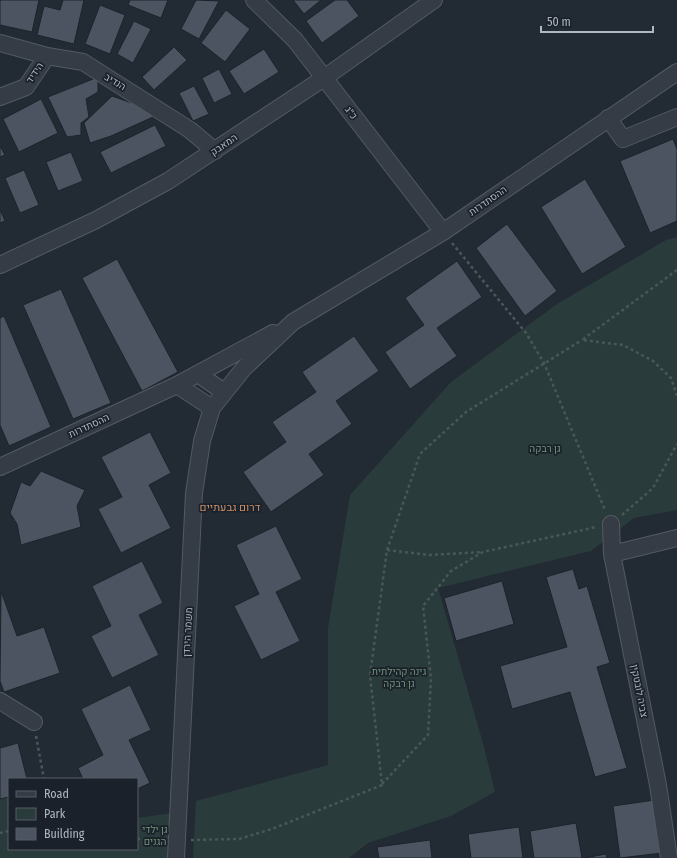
<svg xmlns="http://www.w3.org/2000/svg" width="677" height="858" font-family="'Fira Sans Condensed',Heebo,sans-serif">
<rect width="100%" height="100%" fill="#222a34"/>
<!-- green -->
<path fill="#2a3b3b" d="M677 237V510L634 518 591 551 438 588 483 743 495 792 451 816 368 843 349 858H193L196 801 328 765V628L350 495 451 382 557 304 666 240Z
M9 797V849H137V818L173 813 175 858H0V799Z"/>
<!-- building -->
<path fill="#4b5460" stroke="#1d232c" d="M0 0H39L32 32 0 25Z
M63 0H84L74 44 37 35 44 6 60 10Z
M130 0H168L161 18 128 5Z
M196 0 219 1 199 39 181 29Z
M293 0H321L304 14Z
M335 0H347L359 16 322 43 306 21Z
M100 5 125 15 110 54 85 44Z
M226 10 250 29 225 62 201 43Z
M134 21 151 29 133 63 117 54Z
M174 47 187 60 154 90 142 77Z
M264 49 279 72 244 94 229 71Z
M219 69 232 94 214 103 202 78Z
M98 77V92L86 99 89 117 81 123V135L67 137 48 97Z
M194 86 209 114 193 121 179 93Z
M112 96 146 108 153 117 111 136 90 143 84 123Z
M41 99 58 133 19 152 3 119Z
M155 125 166 146 111 173 100 152Z
M673 139 677 149V221L650 233 620 161Z
M0 146 5 155 0 157Z
M71 152 83 181 58 191 46 162Z
M24 170 39 205 20 213 5 178Z
M585 179 626 247 582 274 541 207Z
M0 209 5 221 0 223Z
M507 224 557 291 525 316 476 248Z
M117 259 178 372 142 391 82 278Z
M457 261 482 297 437 328 457 356 410 389 385 352 424 325 405 298Z
M61 289 111 403 73 419 23 305Z
M4 316 51 427 9 446 0 425V318Z
M354 336 379 371 336 401 352 424 309 454 324 475 271 512 243 472 286 442 272 422 316 392 302 372Z
M150 432 171 473 149 485 171 528 121 553 98 509 122 497 101 457Z
M41 471 85 490 77 506 81 527 21 545 17 524 10 513 21 482 30 486Z
M276 526 302 579 276 592 300 641 261 660 234 606 259 594 236 545Z
M142 561 163 603 139 615 159 655 112 678 91 636 111 626 92 586Z
M573 569 579 589 587 586 610 663 597 667 627 768 595 777 570 692 512 709 500 666 567 647 546 577Z
M502 581 514 624 456 641 444 598Z
M1 591 17 636 44 627 60 673 4 692 0 681Z
M130 685 151 730 129 740 150 783 137 789V779H83L78 768 103 755 81 709Z
M18 743 27 779H9V797L0 799V748Z
M655 800 662 853 620 858 613 806Z
M576 823 582 858H534L530 831Z
M519 827 523 858H471L468 834Z
M430 840 432 858H379L377 847Z
M606 854 607 858H584Z"/>
<g fill="none" stroke-linecap="round" stroke-linejoin="round">
<defs>
<path id="minor" d="M254 0 295 40 443 232
M0 43 47 56 83 62 190 130 215 151
M0 97 26 87 47 56
M608 118 623 139 677 117
M0 265 96 220 168 181 324 78 434 0
M198 374 224 392
M177 385 212 408
M0 467 177 385 273 333
M611 524 612 554 658 785 669 858
M612 554 677 538
M0 701 34 722
M176 858 194 493 202 441 212 408 244 368 293 322 443 232 677 72"/>
</defs>
<!-- minor casing -->
<use href="#minor" stroke="#535a63" stroke-width="18"/>
<!-- path -->
<path stroke="#48585a" stroke-width="2.5" stroke-dasharray="3 3" stroke-linecap="butt" d="M452 243 526 333 544 363 605 510
M677 270 582 340 623 345 653 361 671 378 677 396
M622 515 653 488 677 444
M387 550 420 454 466 412 582 340
M36 736 44 779
M382 784 428 735 431 679 423 606 451 571 483 552 596 527
M0 833 9 831
M137 839 162 840
M191 840 239 839 272 829 382 785 370 675 387 550 429 555 483 552"/>
<!-- minor -->
<use href="#minor" stroke="#363c45" stroke-width="16"/>
</g>
<g text-anchor="middle" dominant-baseline="central" stroke-width="3.5" stroke-linejoin="round" paint-order="stroke">
<!-- street labels -->
<g font-size="10" fill="#b0b7c2" stroke="#1b212a">
<text transform="translate(35 73) rotate(-56)">הידיד</text>
<text transform="translate(115 82) rotate(31)">הנדיב</text>
<text transform="translate(351 113) rotate(52)">כ"ג</text>
<text transform="translate(224 145) rotate(-34)">המאבק</text>
<text transform="translate(488 201) rotate(-35)">ההסתדרות</text>
<text transform="translate(89 426) rotate(-25)">ההסתדרות</text>
<text transform="translate(188 632) rotate(-87)">משמר הירדן</text>
<text transform="translate(639 691) rotate(79)">צביה לובטקין</text>
</g>
<!-- park labels -->
<g font-size="10" fill="#71957a" stroke="#1b212a">
<text x="545" y="449">גן רבקה</text>
<text x="399" y="672">גינה קהילתית<tspan x="399" dy="12">גן רבקה</tspan></text>
<text x="155" y="830">גן ילדי<tspan x="155" dy="12">הגנים</tspan></text>
</g>
<!-- neighbourhood labels -->
<g font-size="11" fill="#c58f67" stroke="#1b212a">
<text x="230" y="507">דרום גבעתיים</text>
</g>
</g>
<!-- legend -->
<rect x="8" y="778" width="130" height="72" fill="#1b212a" stroke="#575d67"/>
<rect x="16" y="791" width="20" height="6" fill="#363c45" stroke="#575d67"/>
<text x="44" y="798" font-size="12" fill="#b0b7c2">Road</text>
<rect x="16" y="808" width="20" height="12" fill="#2a3b3b" stroke="#575d67"/>
<text x="44" y="818" font-size="12" fill="#b0b7c2">Park</text>
<rect x="16" y="828" width="20" height="12" fill="#4b5460" stroke="#575d67"/>
<text x="44" y="838" font-size="12" fill="#b0b7c2">Building</text>
<!-- scale -->
<path d="M541 26v6h112v-6" fill="none" stroke="#b0b7c2" stroke-width="2"/>
<text x="547" y="26" font-size="12" fill="#b0b7c2" stroke="#1b212a" stroke-width="3" paint-order="stroke">50 m</text>
</svg>
